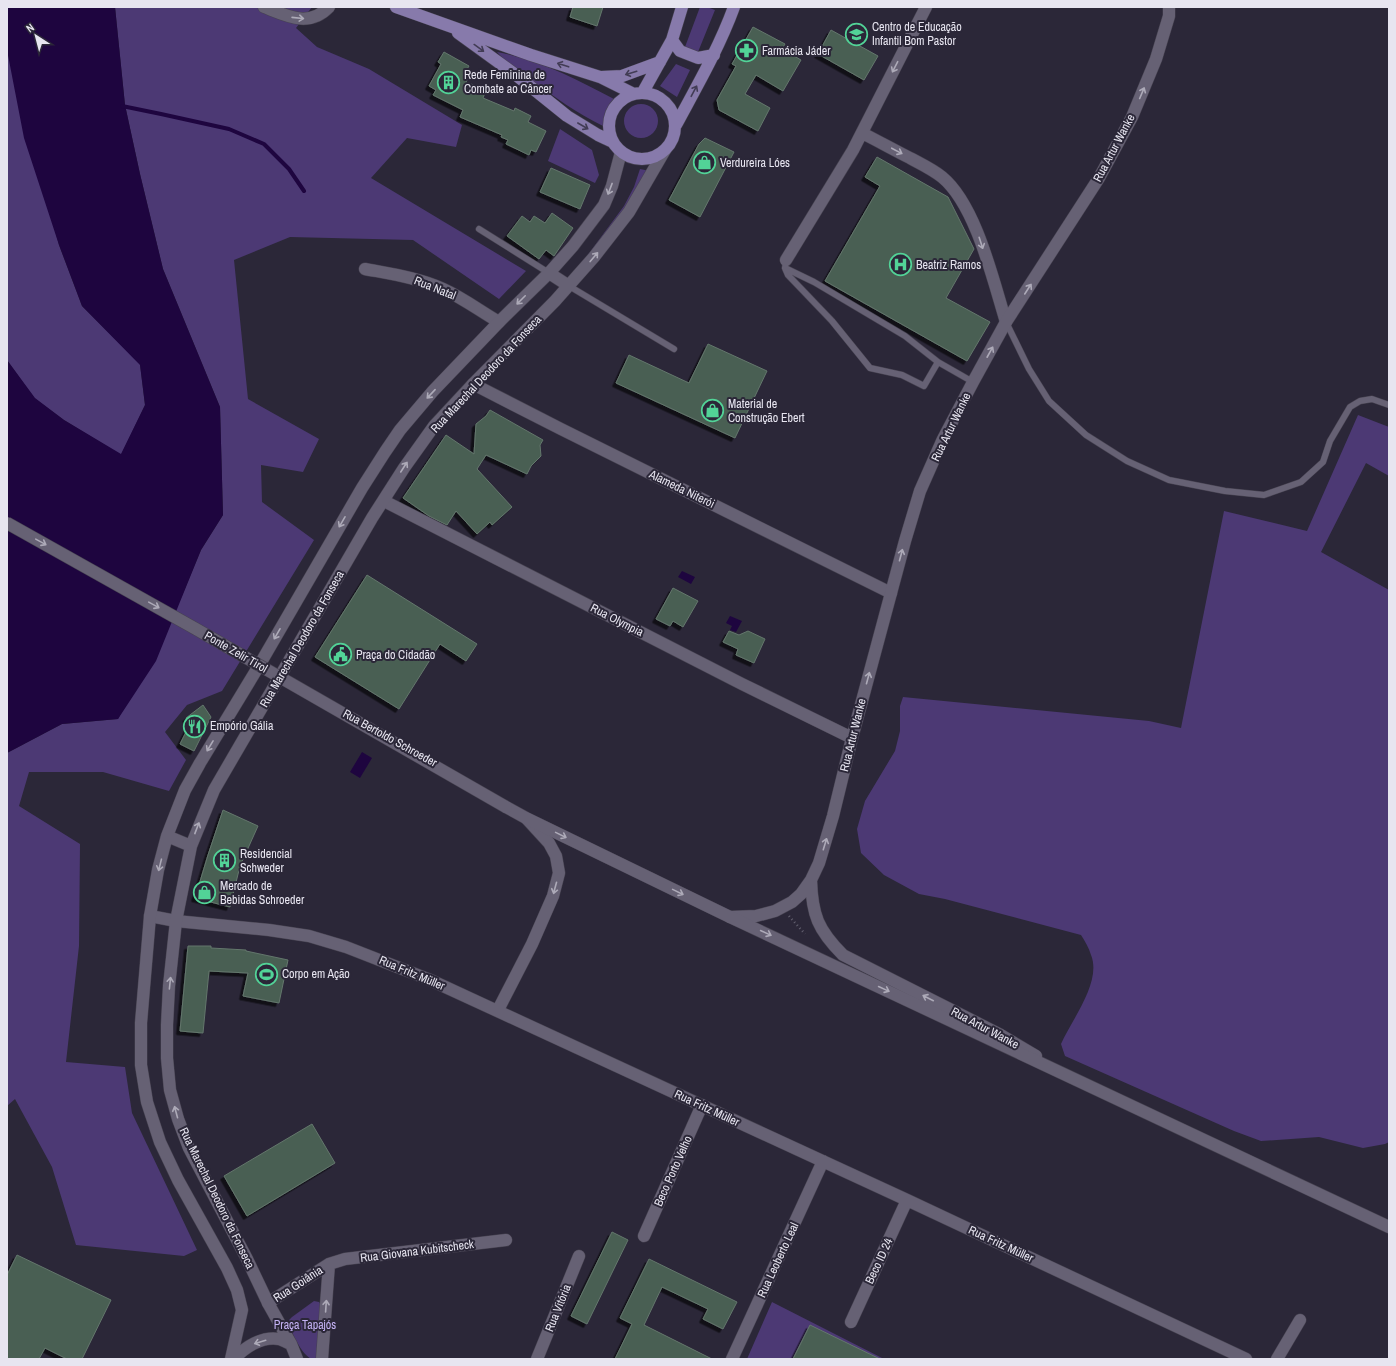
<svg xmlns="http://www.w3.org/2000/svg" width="1396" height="1366" font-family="'Archivo Narrow',sans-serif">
<defs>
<filter id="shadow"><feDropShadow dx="-3.5" dy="3.5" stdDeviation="0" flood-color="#0009"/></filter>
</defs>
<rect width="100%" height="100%" fill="#2b2738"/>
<!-- green -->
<path fill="#4c3974" d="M115 7H312L296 28 317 47 369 69 462 125 456 147 407 138 371 178 526 271 499 299 413 240 290 237 234 260 248 399 319 439 303 472 261 465 262 502 314 540 222 691 187 705 165 732 186 760 169 791 103 772H29L19 806 80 844 79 946 66 1062 125 1067 132 1113 197 1250 184 1256 76 1245 52 1167 15 1099 7 1106V753L62 724 118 719 181 598 201 550 223 515 220 407 163 269 140 174 125 105Z
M700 7H707L715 10 698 52 685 47Z
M7 50 59 245 82 306 140 364 145 405 121 455 64 420 34 398 7 360Z
M497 52C538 59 578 80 614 99 608 107 604 116 603 126 577 113 554 97 530 79 519 71 506 63 497 52Z
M676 64 690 70 677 97 660 86Z
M624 121a17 17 0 1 1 34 0a17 17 0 1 1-34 0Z
M560 129 592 150 599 175 595 183 548 161Z
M640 169 650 171 607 235 584 260 624 206 634 187Z
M1358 415 1389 427V476L1366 463 1321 552 1389 590V1142L1385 1144 1363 1148 1319 1137 1261 1141 1234 1131 1065 1056 1061 1044C1072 1019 1102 982 1091 955 1089 948 1085 941 1081 935L945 899 919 894 884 875 861 853 857 829 865 801 895 751 900 731V706L903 697 1149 721 1181 728 1224 511 1307 531Z
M314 1301 319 1302 321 1305 319 1359C318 1359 313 1359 312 1359 302 1356 289 1329 289 1320L292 1317Z
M772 1302 884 1359H747Z"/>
<!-- water -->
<path fill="#1e053f" d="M7 7H115L125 105 140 174 163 269 220 407 223 515 201 550 156 661 118 719 62 724 7 753V360L35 398 64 420 121 454 145 405 140 365 82 306 59 245 24 138 7 50Z
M682 571 695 577 691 584 678 577Z
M730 616 742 621 736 632 730 630 732 626 726 623Z
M362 752 372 758 360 778 350 772Z"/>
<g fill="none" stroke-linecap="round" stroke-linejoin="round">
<!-- stream -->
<path stroke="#1e053f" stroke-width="4" d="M122 106 161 114 229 129 264 144 289 169 304 191"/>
</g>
<!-- building -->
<path fill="#4a5e53" stroke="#63776c" filter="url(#shadow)" d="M573 7H603L597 26 570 17Z
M753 27 785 44 782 49 801 60 783 91 756 75 745 94 770 108 758 131 719 110 717 100 736 66 732 64Z
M831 30 878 56 864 80 818 54Z
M444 52 469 66 463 76 468 78 466 82 486 90 483 98 514 111 515 108 531 116 528 122 546 131 536 152 531 150 529 155 506 144 508 140 501 137 502 135 460 117 463 110 433 95 436 90 429 86 441 64 438 62Z
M705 138 734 152 700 217 669 200 699 144Z
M877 157 948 197 974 249 946 298 990 322 967 361 825 281 880 186 865 177Z
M551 168 590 185 580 209 540 192Z
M552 213 573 228 554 256 546 250 539 259 507 236 522 216 530 222 534 216 545 223Z
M708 344 767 371 735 438 616 383 629 355 689 383Z
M490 410 543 440 540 445 541 456 531 466 527 474 486 455 477 469 512 507 492 525 490 522 477 534 456 511 447 525 429 516 403 498 446 435 474 454 476 424 486 416Z
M367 575 477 644 466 661 440 644 399 709 315 657Z
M673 588 698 601 683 627 673 621 670 626 656 619Z
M729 631 739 635 748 631 765 639 754 663 736 655 738 649 723 642Z
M203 705 211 717 194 751 180 744 190 724 186 718Z
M223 810 258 826 240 866 230 907 195 898 208 855Z
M188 946H211V948L246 950V951L288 960 279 1003 243 996 248 973 209 971 203 1033 180 1031Z
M312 1124 335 1163 247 1216 224 1176Z
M612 1232 628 1240 587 1324 571 1316Z
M17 1255 111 1300 82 1359H67L45 1348 39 1359H7V1275Z
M649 1259 737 1302 723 1329 703 1319 708 1309 662 1287 644 1325 712 1359H615L632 1324 620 1318Z
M810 1325 880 1359H793Z"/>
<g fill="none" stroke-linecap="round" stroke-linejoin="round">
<defs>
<path id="service" d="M479 229 549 273
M786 260 785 268 788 275 832 321 870 368 902 375 924 386 938 362 973 382
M785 268 814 282 905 336 938 362
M569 286 674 349
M1006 322 1029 369 1049 401 1086 435 1127 461 1169 480 1225 491 1264 495 1301 482 1323 462 1330 441 1350 407 1360 401 1372 399 1389 405"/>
<path id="minor" d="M862 133C878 141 894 150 910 158 921 164 932 169 942 177 976 205 993 280 1006 322
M786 260 853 150 926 7
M365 269C391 274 419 278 443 289 463 298 480 311 499 322
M473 384 561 429 891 593
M384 501 742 684 852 738
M150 916 176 921 269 930 309 936 346 947 428 979 907 1200 1246 1359
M498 1010 532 944 553 896 559 873 556 856 549 843 527 819
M644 1236 702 1105
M268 1303 329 1264 345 1259 506 1240
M851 1322 907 1200
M322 1359 329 1264
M537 1359 579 1256
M732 1359 823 1161
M1277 1359 1300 1320"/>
<path id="tertiary" d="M811 880C812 915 818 930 843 955L999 1034 1036 1056
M730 917 756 916 775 911 792 902 801 894 811 880 819 863 833 816 852 738 905 541 920 491 943 439 973 382 1006 322 1099 178 1132 117 1156 59 1169 16V7"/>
<path id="secondary" d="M264 7C287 16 309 28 329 7
M549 273 569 286
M506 807 526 818 730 917 1389 1227
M167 836 191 846
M231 1359 242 1310 237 1290 227 1268 178 1180 160 1142 147 1102 141 1065V1023L150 916 158 870 167 836 185 790 200 763 260 664 362 488 385 452 400 430 433 391 499 322 549 273 573 246 604 205 612 186 621 152
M234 1359C245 1347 262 1336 279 1339 283 1340 287 1343 291 1344
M297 1359 291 1344 268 1303 247 1259 189 1148 178 1119 170 1090 167 1058V1025L169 986 176 921 191 846 214 790 372 518 404 468 434 426 473 384 555 301 594 257 629 212 665 150"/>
<path id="primary" d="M396 7 531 55 600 77 632 93
M458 33 516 75 567 116 598 135 613 142
M672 40 680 51 698 58 714 55
M601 77 622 76 660 62
M643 92 672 40 682 7
M609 126a33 33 0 1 1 66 0a33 33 0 1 1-66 0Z
M676 125C697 86 719 48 734 7"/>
</defs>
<!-- service casing -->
<use href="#service" stroke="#474351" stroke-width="7"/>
<!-- minor casing -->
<use href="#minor" stroke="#474351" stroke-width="13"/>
<!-- tertiary casing -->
<use href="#tertiary" stroke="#474351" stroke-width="13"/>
<!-- secondary casing -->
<use href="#secondary" stroke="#474351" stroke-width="13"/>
<!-- primary casing -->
<use href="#primary" stroke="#474351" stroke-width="13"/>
<!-- path -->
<path stroke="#646170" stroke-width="2.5" stroke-dasharray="1 3" stroke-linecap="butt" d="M789 916 805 934"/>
<!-- service -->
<use href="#service" stroke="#666174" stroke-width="6"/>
<!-- minor -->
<use href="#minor" stroke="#666174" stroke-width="12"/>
<!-- tertiary -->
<use href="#tertiary" stroke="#666174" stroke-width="12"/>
<!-- secondary -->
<use href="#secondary" stroke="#666174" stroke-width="12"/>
<!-- primary -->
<use href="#primary" stroke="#877aab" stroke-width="12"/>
<defs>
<path id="secondary-bridge" d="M7 523 196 629 506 807"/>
</defs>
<!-- secondary-bridge casing -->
<use href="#secondary-bridge" stroke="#474351" stroke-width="13" stroke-linecap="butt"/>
<!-- secondary-bridge -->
<use href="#secondary-bridge" stroke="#666174" stroke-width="12"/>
</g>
<!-- one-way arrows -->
<defs><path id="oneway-shaft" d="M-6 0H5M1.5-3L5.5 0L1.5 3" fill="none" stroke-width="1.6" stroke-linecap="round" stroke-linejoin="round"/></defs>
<g stroke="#adaab8">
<use href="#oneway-shaft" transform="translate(298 18) rotate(6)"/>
<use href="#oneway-shaft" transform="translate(895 67) rotate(117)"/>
<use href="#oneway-shaft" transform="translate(1142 93) rotate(-67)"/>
<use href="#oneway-shaft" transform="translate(897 151) rotate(28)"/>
<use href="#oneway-shaft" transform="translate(610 189) rotate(111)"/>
<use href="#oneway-shaft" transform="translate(981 243) rotate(72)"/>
<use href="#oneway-shaft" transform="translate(594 257) rotate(-50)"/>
<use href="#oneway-shaft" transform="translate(1028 289) rotate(-57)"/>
<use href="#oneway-shaft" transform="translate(521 300) rotate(135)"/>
<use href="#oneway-shaft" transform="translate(990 352) rotate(-61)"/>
<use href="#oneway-shaft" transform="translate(431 394) rotate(133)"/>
<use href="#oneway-shaft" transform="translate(404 467) rotate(-57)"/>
<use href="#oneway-shaft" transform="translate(342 522) rotate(120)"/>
<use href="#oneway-shaft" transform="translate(41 542) rotate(29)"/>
<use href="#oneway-shaft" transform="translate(901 555) rotate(-75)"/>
<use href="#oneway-shaft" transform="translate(154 605) rotate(29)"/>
<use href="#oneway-shaft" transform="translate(277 634) rotate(120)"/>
<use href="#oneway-shaft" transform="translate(868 678) rotate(-75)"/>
<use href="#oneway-shaft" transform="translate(210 746) rotate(121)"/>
<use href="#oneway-shaft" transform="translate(197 828) rotate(-69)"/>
<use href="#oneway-shaft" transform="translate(561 835) rotate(26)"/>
<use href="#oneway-shaft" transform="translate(825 844) rotate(-73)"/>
<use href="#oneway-shaft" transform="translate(160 865) rotate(104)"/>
<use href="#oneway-shaft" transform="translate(555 888) rotate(105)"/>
<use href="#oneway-shaft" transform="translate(678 892) rotate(26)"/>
<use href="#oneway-shaft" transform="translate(766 933) rotate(25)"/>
<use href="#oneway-shaft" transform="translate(170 983) rotate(-84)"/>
<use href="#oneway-shaft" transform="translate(884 989) rotate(25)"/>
<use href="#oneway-shaft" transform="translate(928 998) rotate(-153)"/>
<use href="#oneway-shaft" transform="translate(176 1112) rotate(-105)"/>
<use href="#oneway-shaft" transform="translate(326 1306) rotate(-86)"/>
<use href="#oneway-shaft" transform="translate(260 1342) rotate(163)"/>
</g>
<g stroke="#423c55">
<use href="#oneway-shaft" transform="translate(479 48) rotate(36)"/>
<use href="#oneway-shaft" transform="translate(563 65) rotate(-162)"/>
<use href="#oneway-shaft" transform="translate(631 73) rotate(163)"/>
<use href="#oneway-shaft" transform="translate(694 91) rotate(-62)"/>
<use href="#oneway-shaft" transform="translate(583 126) rotate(30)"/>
</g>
<!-- icons -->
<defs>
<symbol id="school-ring" viewBox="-11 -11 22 22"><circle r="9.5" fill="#2b2738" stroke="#52d397" stroke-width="1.5"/><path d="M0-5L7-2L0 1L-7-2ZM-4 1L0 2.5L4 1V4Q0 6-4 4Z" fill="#52d397"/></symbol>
<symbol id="pharmacy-ring" viewBox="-11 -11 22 22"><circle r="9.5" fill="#2b2738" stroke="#52d397" stroke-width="1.5"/><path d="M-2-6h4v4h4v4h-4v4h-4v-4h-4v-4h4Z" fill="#52d397"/></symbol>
<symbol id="building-ring" viewBox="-11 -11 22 22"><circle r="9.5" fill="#2b2738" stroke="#52d397" stroke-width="1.5"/><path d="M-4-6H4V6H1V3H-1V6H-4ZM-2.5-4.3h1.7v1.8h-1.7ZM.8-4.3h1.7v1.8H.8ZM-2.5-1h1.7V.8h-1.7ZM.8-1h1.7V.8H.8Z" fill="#52d397"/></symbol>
<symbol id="shop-ring" viewBox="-11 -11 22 22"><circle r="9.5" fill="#2b2738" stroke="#52d397" stroke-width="1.5"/><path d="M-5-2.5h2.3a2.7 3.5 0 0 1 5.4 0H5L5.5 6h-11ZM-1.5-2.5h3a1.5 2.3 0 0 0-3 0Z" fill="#52d397"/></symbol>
<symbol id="hospital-ring" viewBox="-11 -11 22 22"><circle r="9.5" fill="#2b2738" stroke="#52d397" stroke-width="1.5"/><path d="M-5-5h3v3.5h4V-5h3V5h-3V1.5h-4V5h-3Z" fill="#52d397"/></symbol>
<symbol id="civic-ring" viewBox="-11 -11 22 22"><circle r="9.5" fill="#2b2738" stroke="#52d397" stroke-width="1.5"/><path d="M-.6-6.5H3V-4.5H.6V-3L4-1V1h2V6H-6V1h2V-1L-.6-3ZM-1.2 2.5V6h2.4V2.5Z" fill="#52d397"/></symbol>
<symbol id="restaurant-ring" viewBox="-11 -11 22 22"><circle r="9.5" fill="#2b2738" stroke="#52d397" stroke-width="1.5"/><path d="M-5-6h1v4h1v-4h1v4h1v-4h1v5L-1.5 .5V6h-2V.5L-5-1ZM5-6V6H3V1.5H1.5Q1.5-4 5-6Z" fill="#52d397"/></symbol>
<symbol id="stadium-ring" viewBox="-11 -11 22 22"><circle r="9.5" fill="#2b2738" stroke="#52d397" stroke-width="1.5"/><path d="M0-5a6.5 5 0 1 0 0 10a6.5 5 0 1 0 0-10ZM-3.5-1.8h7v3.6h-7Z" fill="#52d397"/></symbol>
</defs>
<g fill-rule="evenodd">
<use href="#school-ring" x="844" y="22" width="25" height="25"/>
<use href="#pharmacy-ring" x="734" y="38" width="25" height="25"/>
<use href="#building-ring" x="436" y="70" width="25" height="25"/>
<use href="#shop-ring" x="692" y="150" width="25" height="25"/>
<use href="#hospital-ring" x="888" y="252" width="25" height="25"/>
<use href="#shop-ring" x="700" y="398" width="25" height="25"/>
<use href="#civic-ring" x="328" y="642" width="25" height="25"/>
<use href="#restaurant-ring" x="182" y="714" width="25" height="25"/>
<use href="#building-ring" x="212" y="848" width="25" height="25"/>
<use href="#shop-ring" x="192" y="880" width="25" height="25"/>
<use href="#stadium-ring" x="254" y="962" width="25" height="25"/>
</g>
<g text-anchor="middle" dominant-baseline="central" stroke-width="4" stroke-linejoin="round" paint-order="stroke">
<!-- poi labels -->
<g font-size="12" fill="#e7e5f0" stroke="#2b2738" text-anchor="start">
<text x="872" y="27">Centro de Educação<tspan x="872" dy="14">Infantil Bom Pastor</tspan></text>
<text x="762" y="51">Farmácia Jáder</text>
<text x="464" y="75">Rede Feminina de<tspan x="464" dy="14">Combate ao Câncer</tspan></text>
<text x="720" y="163">Verdureira Lóes</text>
<text x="916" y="265">Beatriz Ramos</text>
<text x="728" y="404">Material de<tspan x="728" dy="14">Construção Ebert</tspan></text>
<text x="356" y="655">Praça do Cidadão</text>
<text x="210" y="726">Empório Gália</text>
<text x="240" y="854">Residencial<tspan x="240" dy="14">Schweder</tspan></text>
<text x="220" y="886">Mercado de<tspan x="220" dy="14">Bebidas Schroeder</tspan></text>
<text x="282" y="974">Corpo em Ação</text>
</g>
<!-- street labels -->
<g font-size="12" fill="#e7e5f0" stroke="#2b2738">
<text transform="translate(1114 148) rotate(-62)">Rua Artur Wanke</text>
<text transform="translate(435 288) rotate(22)">Rua Natal</text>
<text transform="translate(486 374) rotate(-47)">Rua Marechal Deodoro da Fonseca</text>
<text transform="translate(951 427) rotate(-64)">Rua Artur Wanke</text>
<text transform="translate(682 489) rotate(26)">Alameda Niterói</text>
<text transform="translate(617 620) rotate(27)">Rua Olympia</text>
<text transform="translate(302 639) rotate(-60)">Rua Marechal Deodoro da Fonseca</text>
<text transform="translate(236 652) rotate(30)">Ponte Zelir Tirol</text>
<text transform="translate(853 735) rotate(-76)">Rua Artur Wanke</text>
<text transform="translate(390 738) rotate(29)">Rua Bertoldo Schroeder</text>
<text transform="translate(412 973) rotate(23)">Rua Fritz Müller</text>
<text transform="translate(985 1028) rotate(28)">Rua Artur Wanke</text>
<text transform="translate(707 1108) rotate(25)">Rua Fritz Müller</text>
<text transform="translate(673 1171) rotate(-66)">Beco Porto Velho</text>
<text transform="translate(217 1198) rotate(64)">Rua Marechal Deodoro da Fonseca</text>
<text transform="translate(1001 1244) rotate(25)">Rua Fritz Müller</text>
<text transform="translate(417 1251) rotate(-7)">Rua Giovana Kubitscheck</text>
<text transform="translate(778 1260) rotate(-65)">Rua Leoberto Leal</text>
<text transform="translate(879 1261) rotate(-65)">Beco ID 24</text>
<text transform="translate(298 1284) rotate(-33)">Rua Goiânia</text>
<text transform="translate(558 1308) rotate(-68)">Rua Vitória</text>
</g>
<!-- park labels -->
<g font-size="12" fill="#c4b2f4" stroke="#2b2738">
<text x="305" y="1325">Praça Tapajós</text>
</g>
</g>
<!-- border -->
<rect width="1396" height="1366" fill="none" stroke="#e7e5f0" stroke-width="16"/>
<!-- north arrow -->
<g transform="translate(36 36) rotate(324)" stroke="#2b2738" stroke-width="3" paint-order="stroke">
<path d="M0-3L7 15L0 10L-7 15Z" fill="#e7e5f0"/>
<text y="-6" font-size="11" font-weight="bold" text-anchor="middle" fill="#e7e5f0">N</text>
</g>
</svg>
